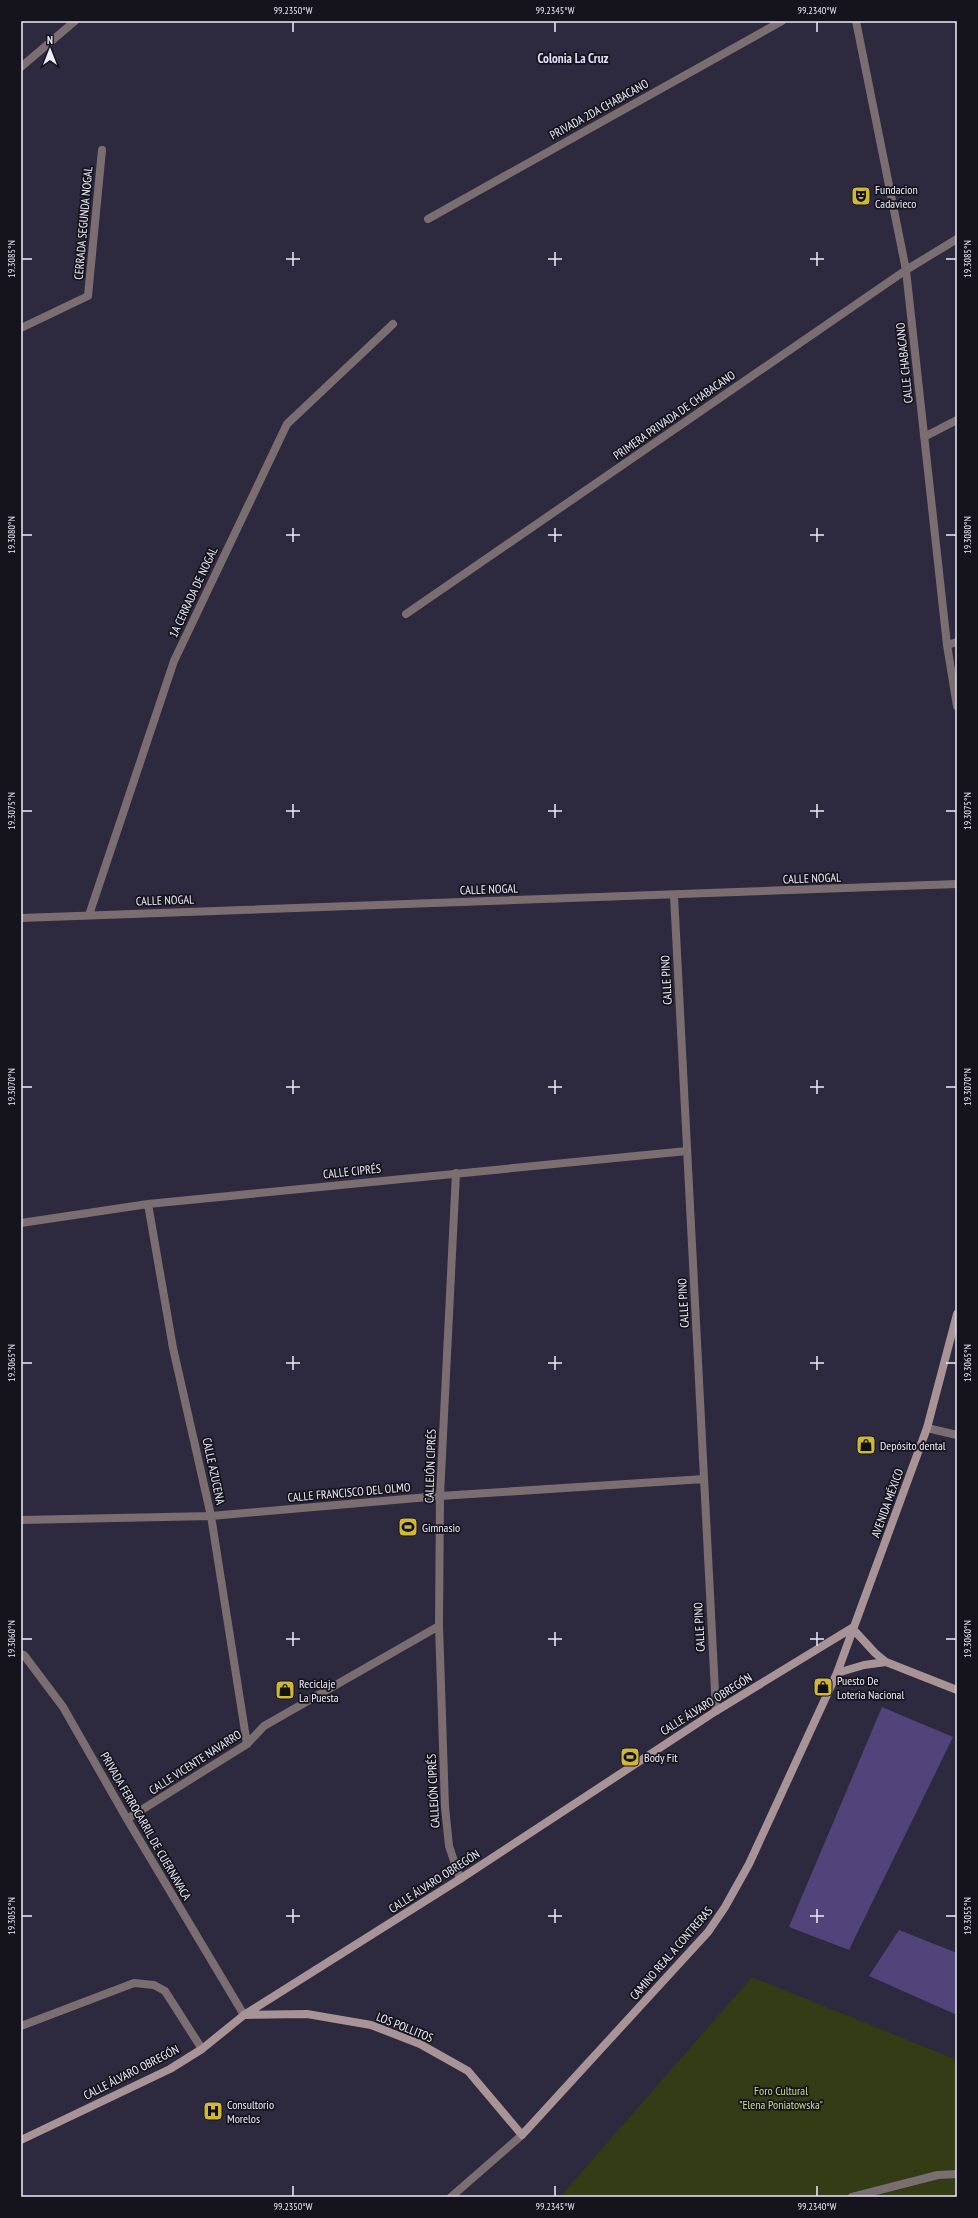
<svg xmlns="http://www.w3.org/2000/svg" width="978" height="2218" font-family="'PT Sans Narrow',sans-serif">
<rect width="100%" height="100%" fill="#2d293e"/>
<!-- green -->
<path fill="#333c15" d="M752 1977 957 2060V2197H560Z"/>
<!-- building -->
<path fill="#50447b" d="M882 1707 953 1737 849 1950 789 1927Z
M899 1930 957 1953V2015L869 1976Z"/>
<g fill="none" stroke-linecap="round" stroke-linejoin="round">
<!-- lane -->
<path stroke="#7b6e71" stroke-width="8" d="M21 2026 134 1983 154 1985 165 1991 202 2049
M852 2197 938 2175 957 2174"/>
<!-- street -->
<path stroke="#7b6e71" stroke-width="8" d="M856 21 906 270 947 645 957 706
M21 67 75 21
M428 219 782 21
M21 328 88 296 102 150
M924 437 957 420
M406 614 906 270 957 239
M947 645 957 642
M674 895 716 1711
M89 915 174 661 287 424 393 324
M21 918 957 884
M456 1173 440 1496 439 1626 445 1807 449 1846 460 1879
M148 1204 173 1348 211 1516 247 1744
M21 1223 148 1204 687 1151
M927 1428 957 1435
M21 1520 211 1516 440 1496 704 1479
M21 1654 24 1655 63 1707 127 1819 244 2015
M127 1819 247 1744 264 1726 439 1626
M451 2197 522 2135"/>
<!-- secondary -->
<path stroke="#a89397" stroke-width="8" d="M852 1628 875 1653 886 1662 957 1690
M837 1673 864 1665 886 1662
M244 2015 307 2014 371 2025 420 2044 468 2071 522 2135 708 1932 725 1907 749 1864 837 1673 927 1428 957 1314
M21 2140 170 2069 202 2049 244 2015 460 1879 716 1711 852 1628"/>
</g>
<!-- ticks -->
<path fill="none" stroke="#eeecfa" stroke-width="1.5" d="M293 22V32M555 22V32M817 22V32M293 252V266M555 252V266M817 252V266M22 259H32M286 259H300M548 259H562M810 259H824M946 259H956M293 528V542M555 528V542M817 528V542M22 535H32M286 535H300M548 535H562M810 535H824M946 535H956M293 804V818M555 804V818M817 804V818M22 811H32M286 811H300M548 811H562M810 811H824M946 811H956M293 1080V1094M555 1080V1094M817 1080V1094M22 1087H32M286 1087H300M548 1087H562M810 1087H824M946 1087H956M293 1356V1370M555 1356V1370M817 1356V1370M22 1363H32M286 1363H300M548 1363H562M810 1363H824M946 1363H956M293 1632V1646M555 1632V1646M817 1632V1646M22 1639H32M286 1639H300M548 1639H562M810 1639H824M946 1639H956M293 1909V1923M555 1909V1923M817 1909V1923M22 1916H32M286 1916H300M548 1916H562M810 1916H824M946 1916H956M293 2186V2196M555 2186V2196M817 2186V2196"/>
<!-- icons -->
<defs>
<symbol id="theatre-square" viewBox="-11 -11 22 22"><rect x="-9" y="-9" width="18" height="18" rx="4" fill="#d1b736" stroke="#15141d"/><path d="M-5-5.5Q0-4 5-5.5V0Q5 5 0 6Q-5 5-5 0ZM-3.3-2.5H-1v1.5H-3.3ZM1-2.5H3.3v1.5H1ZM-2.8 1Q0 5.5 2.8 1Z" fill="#111"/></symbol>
<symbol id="shop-square" viewBox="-11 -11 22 22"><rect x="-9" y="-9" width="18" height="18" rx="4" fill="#d1b736" stroke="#15141d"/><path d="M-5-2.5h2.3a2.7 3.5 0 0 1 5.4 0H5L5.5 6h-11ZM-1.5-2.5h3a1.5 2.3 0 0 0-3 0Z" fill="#111"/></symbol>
<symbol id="stadium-square" viewBox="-11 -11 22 22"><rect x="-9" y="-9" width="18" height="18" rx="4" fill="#d1b736" stroke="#15141d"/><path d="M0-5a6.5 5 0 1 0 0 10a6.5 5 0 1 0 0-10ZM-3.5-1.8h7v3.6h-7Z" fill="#111"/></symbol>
<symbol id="hospital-square" viewBox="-11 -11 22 22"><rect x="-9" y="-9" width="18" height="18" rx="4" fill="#d1b736" stroke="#15141d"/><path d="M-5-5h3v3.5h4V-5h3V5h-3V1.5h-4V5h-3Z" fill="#111"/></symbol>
</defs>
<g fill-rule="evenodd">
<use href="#theatre-square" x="850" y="185" width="22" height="22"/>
<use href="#shop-square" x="855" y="1434" width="22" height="22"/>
<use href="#stadium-square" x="397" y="1516" width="22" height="22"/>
<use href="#shop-square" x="812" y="1676" width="22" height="22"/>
<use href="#shop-square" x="274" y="1679" width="22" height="22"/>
<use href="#stadium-square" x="619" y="1746" width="22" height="22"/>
<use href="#hospital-square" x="202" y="2100" width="22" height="22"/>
</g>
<g text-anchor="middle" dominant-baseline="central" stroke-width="3.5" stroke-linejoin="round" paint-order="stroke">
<!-- street labels -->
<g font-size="12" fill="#eeecfa" stroke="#15141d">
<text transform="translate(599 109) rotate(-29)">PRIVADA 2DA CHABACANO</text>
<text transform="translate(83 223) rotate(-85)">CERRADA SEGUNDA NOGAL</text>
<text transform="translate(904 363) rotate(-96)">CALLE CHABACANO</text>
<text transform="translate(674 415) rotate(-35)">PRIMERA PRIVADA DE CHABACANO</text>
<text transform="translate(193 592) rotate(-65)">1A CERRADA DE NOGAL</text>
<text transform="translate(812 878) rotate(-2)">CALLE NOGAL</text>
<text transform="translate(489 889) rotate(-2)">CALLE NOGAL</text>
<text transform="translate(165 900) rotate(-2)">CALLE NOGAL</text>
<text transform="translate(666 980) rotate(-93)">CALLE PINO</text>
<text transform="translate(352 1171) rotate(-6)">CALLE CIPRÉS</text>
<text transform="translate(683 1303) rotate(-93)">CALLE PINO</text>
<text transform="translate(430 1466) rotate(-88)">CALLEJÓN CIPRÉS</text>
<text transform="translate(214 1471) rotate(78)">CALLE AZUCENA</text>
<text transform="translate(349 1492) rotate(-5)">CALLE FRANCISCO DEL OLMO</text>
<text transform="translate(887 1503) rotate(-70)">AVENIDA MÉXICO</text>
<text transform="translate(699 1627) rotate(-93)">CALLE PINO</text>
<text transform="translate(706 1704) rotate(-32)">CALLE ÁLVARO OBREGÓN</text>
<text transform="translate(195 1762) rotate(-33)">CALLE VICENTE NAVARRO</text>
<text transform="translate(433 1791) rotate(-93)">CALLEJÓN CIPRÉS</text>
<text transform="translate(146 1826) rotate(60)">PRIVADA FERROCARRIL DE CUERNAVACA</text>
<text transform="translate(434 1881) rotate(-33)">CALLE ÁLVARO OBREGÓN</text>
<text transform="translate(671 1953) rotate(-49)">CAMINO REAL A CONTRERAS</text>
<text transform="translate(405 2027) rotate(22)">LOS POLLITOS</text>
<text transform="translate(131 2072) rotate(-27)">CALLE ÁLVARO OBREGÓN</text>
</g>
<!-- poi labels -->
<g font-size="12" fill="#eeecfa" stroke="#15141d" text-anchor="start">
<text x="875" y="189">Fundacion<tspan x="875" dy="14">Cadavieco</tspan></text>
<text x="880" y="1445">Depósito dental</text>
<text x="422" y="1527">Gimnasio</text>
<text x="837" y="1680">Puesto De<tspan x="837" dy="14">Loteria Nacional</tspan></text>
<text x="299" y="1683">Reciclaje<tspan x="299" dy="14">La Puesta</tspan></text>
<text x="644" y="1757">Body Fit</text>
<text x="227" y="2104">Consultorio<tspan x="227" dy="14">Morelos</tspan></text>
</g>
<!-- park labels -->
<g font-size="12" fill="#c7dd81" stroke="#15141d">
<text x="781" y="2090">Foro Cultural<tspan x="781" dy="14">"Elena Poniatowska"</tspan></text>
</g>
<!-- neighbourhood labels -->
<g font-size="13" font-weight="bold" fill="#e1ddf8" stroke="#15141d">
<text x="573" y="58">Colonia La Cruz</text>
</g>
</g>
<!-- border -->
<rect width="978" height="2218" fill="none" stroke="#15141d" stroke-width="44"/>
<!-- north arrow -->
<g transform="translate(50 50)" stroke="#15141d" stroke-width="3" paint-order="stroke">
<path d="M0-3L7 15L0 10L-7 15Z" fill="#eeecfa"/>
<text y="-6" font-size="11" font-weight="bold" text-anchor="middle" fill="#eeecfa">N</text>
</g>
<rect x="22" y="22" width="934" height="2174" fill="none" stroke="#eeecfa" stroke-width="1.5"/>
<g font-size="10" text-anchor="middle" fill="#eeecfa">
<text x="293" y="14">99.2350°W</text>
<text x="555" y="14">99.2345°W</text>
<text x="817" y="14">99.2340°W</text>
<text transform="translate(11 259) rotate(-90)" y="4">19.3085°N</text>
<text transform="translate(967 259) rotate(-90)" y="4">19.3085°N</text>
<text transform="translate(11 535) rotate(-90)" y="4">19.3080°N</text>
<text transform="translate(967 535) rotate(-90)" y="4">19.3080°N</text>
<text transform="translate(11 811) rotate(-90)" y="4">19.3075°N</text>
<text transform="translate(967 811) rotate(-90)" y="4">19.3075°N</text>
<text transform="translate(11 1087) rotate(-90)" y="4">19.3070°N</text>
<text transform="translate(967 1087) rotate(-90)" y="4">19.3070°N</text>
<text transform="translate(11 1363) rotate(-90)" y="4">19.3065°N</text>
<text transform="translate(967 1363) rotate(-90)" y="4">19.3065°N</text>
<text transform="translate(11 1639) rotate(-90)" y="4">19.3060°N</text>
<text transform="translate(967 1639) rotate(-90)" y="4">19.3060°N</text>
<text transform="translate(11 1916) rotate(-90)" y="4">19.3055°N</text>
<text transform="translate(967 1916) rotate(-90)" y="4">19.3055°N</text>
<text x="293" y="2210">99.2350°W</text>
<text x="555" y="2210">99.2345°W</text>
<text x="817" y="2210">99.2340°W</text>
</g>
</svg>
